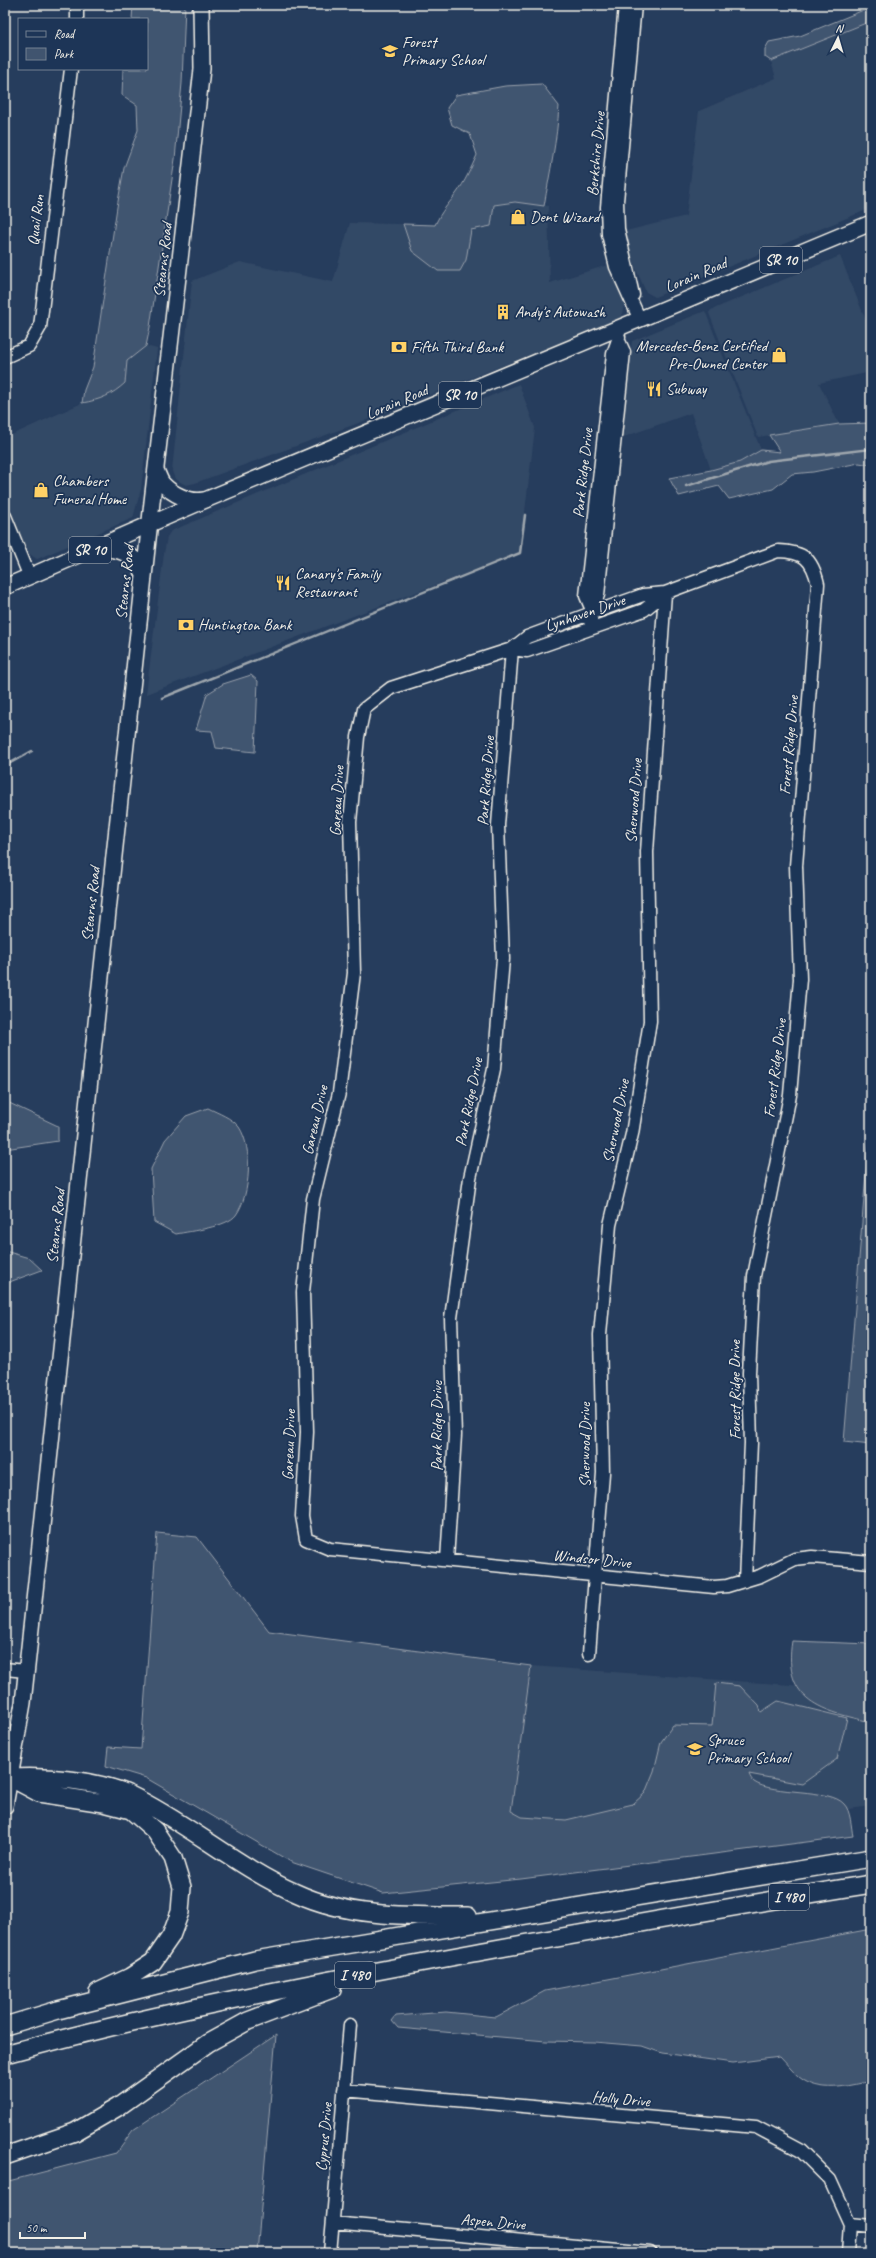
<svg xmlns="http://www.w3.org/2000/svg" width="876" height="2258" font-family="Caveat,sans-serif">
<rect width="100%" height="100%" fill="#263d5d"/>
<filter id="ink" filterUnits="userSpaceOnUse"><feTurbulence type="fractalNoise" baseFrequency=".025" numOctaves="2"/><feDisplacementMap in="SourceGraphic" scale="8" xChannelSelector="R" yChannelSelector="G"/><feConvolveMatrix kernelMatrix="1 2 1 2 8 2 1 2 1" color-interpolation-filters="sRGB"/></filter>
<g filter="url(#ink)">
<!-- built -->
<path fill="#334966" d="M871 21V208L655 297 646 292 631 258 626 231 686 216 699 111 776 78 771 61Z
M515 202 548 206 550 283 611 264 625 301 621 318 372 418 195 483 186 485 175 479 172 471 175 442 192 281 240 262 333 282 350 223 491 226 494 205Z
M840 256 871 333V372L819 383 839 424 758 437 709 313 711 310Z
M705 311 761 450 740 462 711 470 691 413 621 438 632 341Z
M146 346 157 349 141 489 133 518 37 559 28 553 5 496V438L82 403 94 401 125 383 127 361Z
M519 384 535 428 520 553 146 694 164 554 167 537 171 531Z
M531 1666 871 1691V1806L694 1830 507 1840Z"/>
<!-- green -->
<path fill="#40546f" stroke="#9aa2ac" d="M133 5H185L182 83 175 159 150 327 146 346 127 361 125 383C112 395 100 400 82 403L84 390 93 367 117 207 124 168 138 130 137 105 122 95 123 69H147V19H132Z
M871 7V21L771 61 765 57V49L769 42 800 36Z
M542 84 559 106C557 140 550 172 544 206L515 202 494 205 491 226 471 230 466 260 460 271H438L412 251 403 224 435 225C442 210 447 206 456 194 465 182 471 168 477 155L470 134 452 125 447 108 456 95 505 86Z
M871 423V465L859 463 813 472 792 474 773 489 729 499 719 486 679 496 669 478 711 470 740 462 761 450 780 452 769 435 839 424Z
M251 675 258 681 255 752 216 748 212 731 196 730 207 694 223 684Z
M5 1101 58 1126V1141L5 1149Z
M208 1108C218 1113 232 1118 239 1127 253 1148 251 1194 236 1215 227 1227 191 1231 176 1234L154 1222 151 1169 165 1140 186 1116Z
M871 1112V1445L844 1442Z
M5 1251 29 1258 42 1270 12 1281 5 1286Z
M157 1533 197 1537 269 1631 531 1666 511 1811 522 1817 566 1820 633 1804 645 1793 654 1771 661 1742 673 1725 712 1726 716 1683 740 1686 759 1706 761 1712 778 1701 847 1718 837 1759 802 1784 749 1774C750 1777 752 1780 754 1782 773 1795 830 1788 844 1804 851 1811 851 1827 853 1836L521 1879 383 1893 291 1862 146 1778 106 1766 108 1747 141 1749Z
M792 1641 871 1644V1722C823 1711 782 1702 792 1641Z
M871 1929V2081C848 2086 820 2094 799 2077 792 2071 786 2063 780 2057L733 2063 662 2053 642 2046 594 2042 546 2041 398 2028 392 2021 396 2016 446 2012 496 2017 545 1991Z
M276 2035 257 2253H5V2182L116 2153 133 2130Z"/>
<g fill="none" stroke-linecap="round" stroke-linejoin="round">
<!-- stream -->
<path stroke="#9fa7ae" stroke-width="2.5" d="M686 486 768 461 871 449
M162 698 520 553 525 515
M5 766 32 751"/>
<defs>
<path id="minor" d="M625 5 607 207 608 234 616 267 640 320
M77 19V5
M633 295 618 229 617 201 635 5
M5 357 29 346 40 327 71 69
M5 516 29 575
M592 610 586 596 613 354 619 337
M590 629 592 610 598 595 624 352 619 341
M512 649 527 651 644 610 665 593
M447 1560 455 1435 451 1318 470 1178 494 1069 503 959 498 825 512 649
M745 1581 751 1443 749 1373 754 1276 790 1095 800 979 796 866 818 584C812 558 804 552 778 551L665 593 643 595 589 614 527 637 512 649 391 688 364 709 358 737 350 822 354 973 339 1093 313 1199 303 1292 307 1432 302 1516 306 1539 330 1549 714 1587 727 1586 760 1576 795 1559 812 1557 871 1562
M589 1654 603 1473 600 1335 610 1225 632 1134 650 1021 647 852 665 593
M5 1669 26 1671
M344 2090 756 2127 801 2151 830 2180 850 2224 848 2253
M333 2223 650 2253
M850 2224 871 2226
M330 2253 350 2025"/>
<path id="major" d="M156 470C158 474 160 481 163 484 172 494 190 503 203 500
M94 549C117 548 136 552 144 575
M5 587 210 498 871 223
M5 1806 23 1703 152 502 202 69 201 5"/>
<path id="highway" d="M11 1778C45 1776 99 1780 130 1795 188 1823 237 1867 296 1893 350 1918 411 1916 468 1916
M11 1778 39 1793 104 1803 131 1810 155 1831 173 1858 182 1887 180 1912 171 1936 153 1962 130 1977 98 1992
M5 2026 58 2010 255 1960 871 1858
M5 2054C159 2012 316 1982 473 1953 606 1929 738 1905 871 1884
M5 2156 75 2132 118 2107 208 2043 248 2021 332 1989"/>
</defs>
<!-- minor casing -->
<use href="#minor" stroke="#f4f1e8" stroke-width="15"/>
<!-- major casing -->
<use href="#major" stroke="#f4f1e8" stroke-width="18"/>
<!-- highway casing -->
<use href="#highway" stroke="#f4f1e8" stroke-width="20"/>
<!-- minor -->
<use href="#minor" stroke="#1d3557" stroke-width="12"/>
<!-- major -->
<use href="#major" stroke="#1d3557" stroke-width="15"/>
<!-- highway -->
<use href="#highway" stroke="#1d3557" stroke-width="17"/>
</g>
</g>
<!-- icons -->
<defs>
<symbol id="school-bare" viewBox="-9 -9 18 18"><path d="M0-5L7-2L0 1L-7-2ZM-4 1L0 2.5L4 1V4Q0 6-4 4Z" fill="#ffd166" stroke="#1d3557" stroke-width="2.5" paint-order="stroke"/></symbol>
<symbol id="shop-bare" viewBox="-9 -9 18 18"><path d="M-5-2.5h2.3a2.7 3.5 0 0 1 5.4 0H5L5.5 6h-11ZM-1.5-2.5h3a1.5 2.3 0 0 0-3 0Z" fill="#ffd166" stroke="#1d3557" stroke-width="2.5" paint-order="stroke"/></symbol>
<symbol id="building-bare" viewBox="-9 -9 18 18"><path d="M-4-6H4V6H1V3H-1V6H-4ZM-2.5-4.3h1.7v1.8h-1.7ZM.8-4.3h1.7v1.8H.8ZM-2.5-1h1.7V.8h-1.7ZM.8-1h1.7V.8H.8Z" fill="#ffd166" stroke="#1d3557" stroke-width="2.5" paint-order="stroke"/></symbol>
<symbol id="bank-bare" viewBox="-9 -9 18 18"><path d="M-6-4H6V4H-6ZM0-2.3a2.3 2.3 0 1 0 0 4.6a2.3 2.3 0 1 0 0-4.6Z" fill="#ffd166" stroke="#1d3557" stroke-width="2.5" paint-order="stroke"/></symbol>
<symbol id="restaurant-bare" viewBox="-9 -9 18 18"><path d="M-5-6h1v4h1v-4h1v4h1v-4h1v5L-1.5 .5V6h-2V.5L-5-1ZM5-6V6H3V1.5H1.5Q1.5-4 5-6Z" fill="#ffd166" stroke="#1d3557" stroke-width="2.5" paint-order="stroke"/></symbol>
</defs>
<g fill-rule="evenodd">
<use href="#school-bare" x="379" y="40" width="22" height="22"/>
<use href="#shop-bare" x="507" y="206" width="22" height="22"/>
<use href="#building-bare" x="492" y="301" width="22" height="22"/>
<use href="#bank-bare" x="388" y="336" width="22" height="22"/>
<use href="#shop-bare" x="768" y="344" width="22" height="22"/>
<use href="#restaurant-bare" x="643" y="378" width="22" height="22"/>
<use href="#shop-bare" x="30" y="479" width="22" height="22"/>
<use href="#restaurant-bare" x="272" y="572" width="22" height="22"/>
<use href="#bank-bare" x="175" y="614" width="22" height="22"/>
<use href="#school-bare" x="684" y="1738" width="22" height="22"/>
</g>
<g text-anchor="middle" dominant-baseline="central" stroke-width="3.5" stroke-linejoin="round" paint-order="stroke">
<!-- shield labels -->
<g fill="#1d3557" stroke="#b4b9bc" stroke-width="1">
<rect x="760" y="247" width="42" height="26" rx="3"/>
<rect x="439" y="382" width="42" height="26" rx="3"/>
<rect x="69" y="537" width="42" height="26" rx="3"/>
<rect x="769" y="1884" width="40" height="26" rx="3"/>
<rect x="335" y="1962" width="40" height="26" rx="3"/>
</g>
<g font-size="15" font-weight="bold" fill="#f4f1e8">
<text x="781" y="260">SR 10</text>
<text x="460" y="395">SR 10</text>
<text x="90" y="550">SR 10</text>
<text x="789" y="1897">I 480</text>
<text x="355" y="1975">I 480</text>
</g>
<!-- poi labels -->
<g font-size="16" fill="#f4f1e8" stroke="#1d3557" text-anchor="start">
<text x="402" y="42">Forest<tspan x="402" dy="18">Primary School</tspan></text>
<text x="530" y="217">Dent Wizard</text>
<text x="515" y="312">Andy's Autowash</text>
<text x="767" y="346" text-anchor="end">Mercedes-Benz Certified<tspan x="767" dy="18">Pre-Owned Center</tspan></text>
<text x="411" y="347">Fifth Third Bank</text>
<text x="666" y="389">Subway</text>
<text x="53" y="481">Chambers<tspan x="53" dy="18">Funeral Home</tspan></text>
<text x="295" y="574">Canary's Family<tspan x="295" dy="18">Restaurant</tspan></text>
<text x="198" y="625">Huntington Bank</text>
<text x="707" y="1740">Spruce<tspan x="707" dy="18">Primary School</tspan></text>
</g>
<!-- street labels -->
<g font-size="16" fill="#f4f1e8" stroke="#1d3557">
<text transform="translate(596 154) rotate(-85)">Berkshire Drive</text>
<text transform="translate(36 220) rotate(-83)">Quail Run</text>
<text transform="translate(163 260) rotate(-84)">Stearns Road</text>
<text transform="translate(696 275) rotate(-23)">Lorain Road</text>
<text transform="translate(397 402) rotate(-23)">Lorain Road</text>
<text transform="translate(583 473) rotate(-84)">Park Ridge Drive</text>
<text transform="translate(125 582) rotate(-84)">Stearns Road</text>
<text transform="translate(585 613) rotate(-19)">Lynhaven Drive</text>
<text transform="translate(789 745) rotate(-85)">Forest Ridge Drive</text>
<text transform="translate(486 781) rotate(-86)">Park Ridge Drive</text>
<text transform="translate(337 801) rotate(-87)">Gareau Drive</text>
<text transform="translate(634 801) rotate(-86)">Sherwood Drive</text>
<text transform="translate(91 904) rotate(-84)">Stearns Road</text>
<text transform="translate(775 1068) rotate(-83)">Forest Ridge Drive</text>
<text transform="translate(469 1102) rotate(-79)">Park Ridge Drive</text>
<text transform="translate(315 1120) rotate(-77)">Gareau Drive</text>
<text transform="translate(616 1121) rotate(-79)">Sherwood Drive</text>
<text transform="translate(56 1226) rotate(-84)">Stearns Road</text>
<text transform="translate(735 1390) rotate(-90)">Forest Ridge Drive</text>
<text transform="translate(437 1426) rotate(-90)">Park Ridge Drive</text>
<text transform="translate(289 1445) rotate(-88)">Gareau Drive</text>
<text transform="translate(585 1445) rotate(-90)">Sherwood Drive</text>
<text transform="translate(592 1559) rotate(6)">Windsor Drive</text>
<text transform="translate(621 2099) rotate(5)">Holly Drive</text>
<text transform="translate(324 2137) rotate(-85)">Cyprus Drive</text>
<text transform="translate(493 2222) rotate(5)">Aspen Drive</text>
</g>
</g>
<!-- margin -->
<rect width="876" height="2258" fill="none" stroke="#1d3557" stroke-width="20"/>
<rect x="10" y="10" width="856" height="2238" fill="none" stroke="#f4f1e8" stroke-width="1.5" filter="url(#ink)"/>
<!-- legend -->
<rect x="18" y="18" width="130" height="52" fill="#1d3557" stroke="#738091"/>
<rect x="26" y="31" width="20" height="6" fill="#1d3557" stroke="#738091"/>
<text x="54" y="38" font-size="12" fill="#f4f1e8">Road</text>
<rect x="26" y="48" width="20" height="12" fill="#40546f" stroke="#738091"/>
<text x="54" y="58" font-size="12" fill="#f4f1e8">Park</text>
<!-- north arrow -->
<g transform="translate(838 38) rotate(5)" stroke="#1d3557" stroke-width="3" paint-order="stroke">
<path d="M0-3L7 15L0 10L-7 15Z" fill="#f4f1e8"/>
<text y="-6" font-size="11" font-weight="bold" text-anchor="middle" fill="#f4f1e8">N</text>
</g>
<!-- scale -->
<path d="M20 2232v6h65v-6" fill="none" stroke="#f4f1e8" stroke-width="2"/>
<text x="26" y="2232" font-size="12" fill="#f4f1e8" stroke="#1d3557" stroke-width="3" paint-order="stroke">50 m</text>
</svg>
